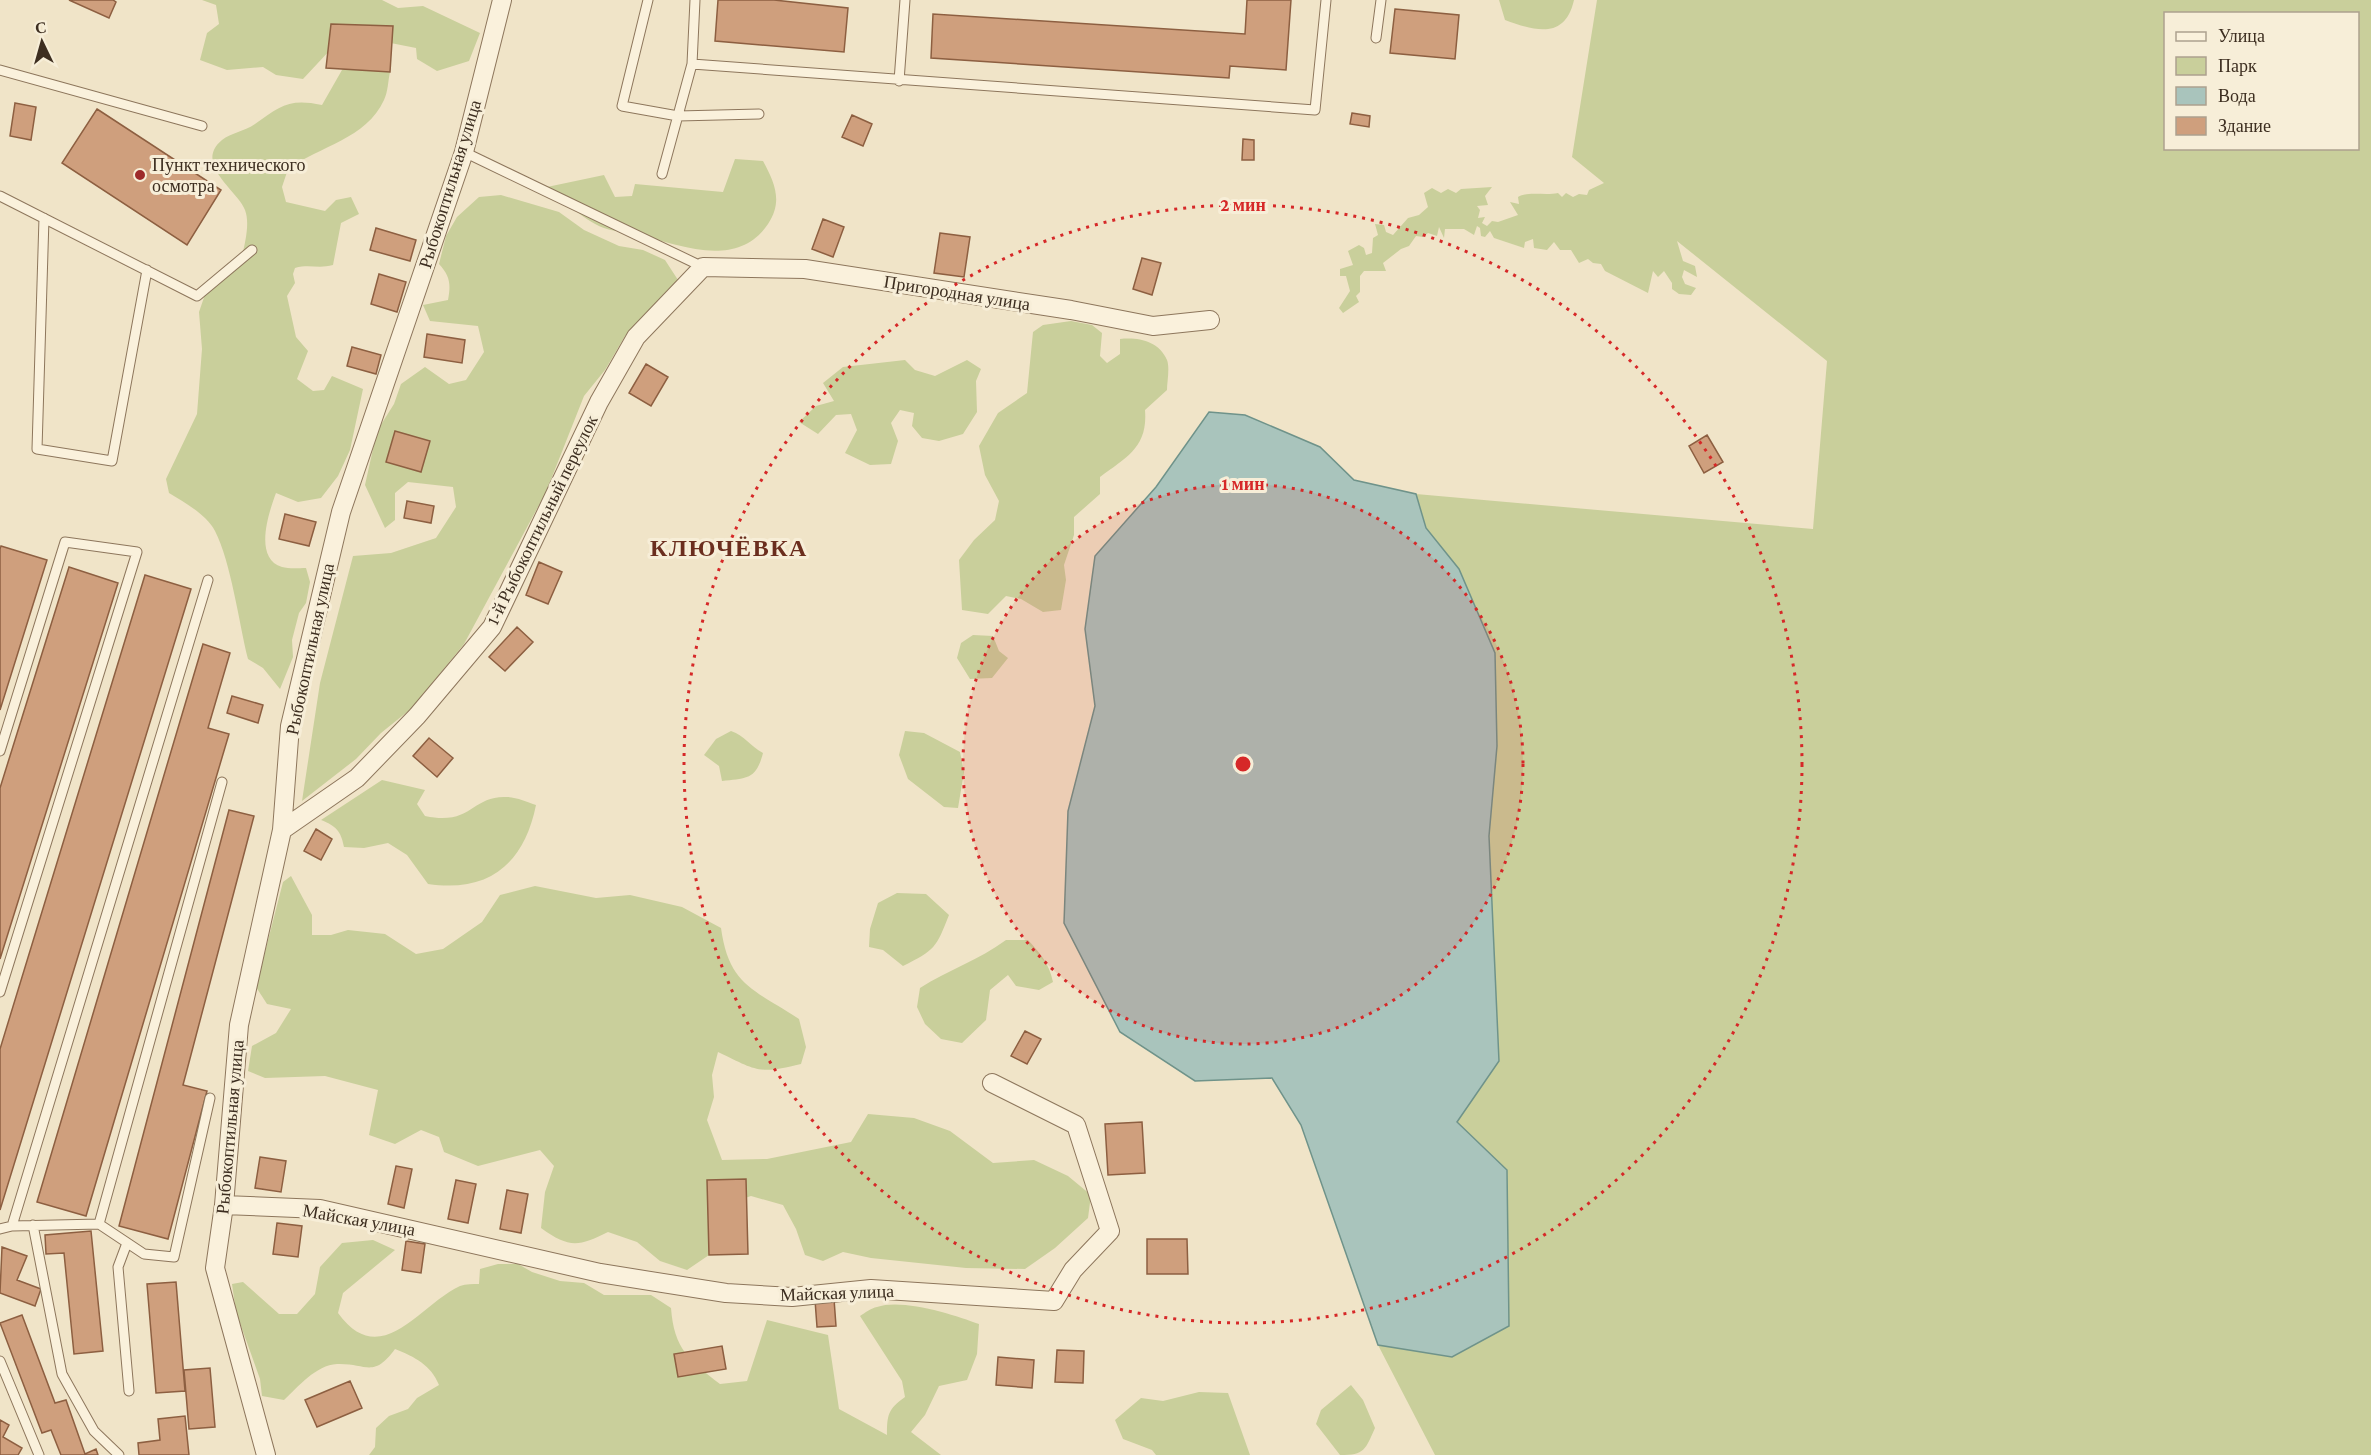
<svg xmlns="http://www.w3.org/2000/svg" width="2371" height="1455" font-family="'Crimson Pro',serif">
<rect width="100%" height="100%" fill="#f0e4c8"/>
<!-- green -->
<path fill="#c9cf9b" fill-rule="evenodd" d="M202 0H382L398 8 423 6 480 33 469 61 437 71 417 59 416 48 345 34 303 79 276 75 263 67 227 70 200 60 207 33 219 24 216 5Z
M1499 0H1574C1565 40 1535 31 1505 20Z
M1597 0H2371V1455H1435L1378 1345 1452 1357 1509 1326 1507 1170 1457 1122 1499 1061 1489 836 1497 746 1459 569 1426 528 1416 494 1813 529 1827 361 1677 241 1683 261 1695 266 1697 277 1684 270 1682 277 1685 284 1696 288 1691 295 1679 294 1672 289V283L1664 271 1658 277 1653 271 1648 293 1605 271 1601 264 1593 263 1588 259 1579 263 1571 250H1560L1554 242 1547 250 1534 248 1533 239 1525 242 1524 248 1494 238 1490 231 1485 237 1481 236 1480 228 1477 226 1474 235 1464 229H1445L1444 238 1439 227 1437 236 1428 233 1423 237 1416 236 1409 246 1401 249 1383 263 1386 271H1364L1360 276V292L1356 296 1359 302 1343 313 1339 308 1350 291 1346 276H1340V269L1353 265 1348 251 1359 245 1364 248 1366 255 1372 253 1373 238 1378 235 1375 224 1384 225 1386 232 1393 235 1408 218 1419 215 1428 207 1424 193 1432 188 1441 193 1448 189 1456 193 1461 189 1492 187 1485 196 1488 205 1477 206 1480 210 1478 218 1485 217 1482 223 1487 226 1492 221 1498 222 1518 215 1510 202 1519 204 1518 197C1527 191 1546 196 1558 193L1562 197 1566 193 1573 197 1579 194 1587 195 1589 190 1604 183 1572 157ZM2166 14H2358V148H2166Z
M379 55 390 72C388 81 388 92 384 100 366 139 320 146 288 169L282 187 286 202 325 211 336 200 351 197 359 214 341 223 333 265C319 269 309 264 295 268L293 274 295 283 287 296 296 337 308 351 297 379 313 391 324 390 332 376 363 389 350 450 338 476 321 498 298 502 276 493C269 512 253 558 282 567 289 569 299 568 306 568L310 582 306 603 299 613 292 640 293 657 280 689 263 668 248 659C239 623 231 562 215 531 207 515 184 502 169 493L166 479 197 414 202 349 199 312 209 283 240 265C243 250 251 226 245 210 238 191 193 164 222 140 231 133 245 131 255 124 280 106 289 98 322 105L350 56Z
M735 159 763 161C775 183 783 202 768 224 738 269 680 246 638 234 628 231 617 232 607 229 588 224 562 199 547 187L604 175 615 197 632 196 635 184 723 192Z
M501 195 559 212 584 230 619 246 643 250 665 260 678 280 625 336 605 370 584 396 546 492 464 644 412 708 381 733 356 759 302 801 320 683 353 556 391 553 436 538 456 507 453 487 408 482 395 493V520L385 528 365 485 377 431 394 404 401 384 425 367 449 384 466 380 484 352 478 326 430 321 423 305 448 300C451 284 450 276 439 264L446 236 457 217 479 197Z
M1071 321 1092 325 1102 333 1100 356 1107 363 1120 354V339C1138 337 1159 341 1167 360 1170 368 1167 382 1167 390L1145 410C1148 447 1127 457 1100 477V494L1074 517V535L1064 565 1066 580 1061 610 1043 612 1021 599 1006 596 988 614 962 610 959 560 974 540 995 520 999 501 985 475 979 446 998 413 1027 393 1033 332 1043 325Z
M905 360 915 370 935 376 967 360 981 369 976 381 977 412 963 434 939 441 922 438 912 426 914 413 900 410 891 423 898 441 891 464 870 465 845 453 857 430 851 414 836 415 818 434 799 422 816 406 834 401 823 383 843 367Z
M973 635 993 636 999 651 1008 658 992 678 970 679 957 658 961 643Z
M731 731C745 736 750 746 763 753 756 780 747 778 722 781L719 766 704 755 716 739Z
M905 731 924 733 960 752 964 772 958 808 944 807 908 779 899 755Z
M382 780 425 790 417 804 425 816C471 826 471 797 504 797 514 796 527 802 536 805 524 864 489 893 428 884L407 855 388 843 364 848 344 847C341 831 336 826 321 820Z
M291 876 312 915V935H331L348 930 385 934 416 954 443 949 482 922 500 895 535 886 596 898 630 895 682 907 721 928C729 986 754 989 799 1019L806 1047 801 1064C758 1075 756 1070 718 1052L712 1075 714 1097 707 1120 722 1160 767 1159 851 1142 868 1114 914 1118 950 1131 993 1163 1034 1160 1068 1176 1091 1195 1088 1218 1055 1248 1025 1269 966 1268 871 1258 843 1252 823 1261 805 1255 796 1229 783 1205 751 1196 724 1205 709 1255 687 1270 660 1261 637 1242 608 1232C578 1247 569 1248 541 1228L545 1192 554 1166 540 1150 478 1166 444 1152 439 1137 421 1130 395 1144 369 1135 378 1090 325 1076 265 1078 248 1071 252 1046 276 1033 291 1009 267 1004 256 987 283 882Z
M897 893 926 894 949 915C936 948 935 950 903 966L883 950 869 947 870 929 878 903Z
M1006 940H1028C1040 953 1049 963 1053 982L1039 990 1016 986 1008 975 990 990 986 1020 962 1043 941 1039 925 1024 917 1007 920 988C948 970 979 960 1006 940Z
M373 1240 395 1250 343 1293 338 1313C381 1372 419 1305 460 1286 466 1284 473 1284 479 1284L480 1269 498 1264H518L532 1272 560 1281 584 1283 604 1295H651L671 1308C674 1349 689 1360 720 1384L747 1381 767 1320 828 1335 839 1409 887 1435C887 1415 888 1409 905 1397L902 1381 860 1316C865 1313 871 1308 877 1307 902 1298 955 1315 979 1324L977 1354 967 1380 939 1386 925 1415 911 1432 941 1455H369L375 1447 376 1428 389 1416 408 1409 417 1398 439 1385C431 1365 415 1357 395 1349 373 1379 367 1363 337 1364 316 1365 298 1387 284 1400L262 1396 260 1379 236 1312 232 1284 243 1282 279 1314H297L315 1294 320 1267 342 1243Z
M1351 1385 1363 1400 1375 1428C1365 1450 1365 1455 1340 1455L1316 1424 1321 1410Z
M1199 1392 1228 1393 1250 1455H1156L1152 1450 1123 1439 1115 1420 1141 1398 1163 1401Z"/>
<!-- water -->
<path fill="#a9c4bc" stroke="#6f938a" stroke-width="1.5" d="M1209 412 1245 415 1320 447 1354 480 1416 494 1426 528 1459 569 1495 653 1497 746 1489 836 1499 1061 1457 1122 1507 1170 1509 1326 1452 1357 1378 1345 1301 1125 1272 1078 1195 1081 1120 1032 1064 923 1068 811 1095 706 1085 629 1095 556 1156 487Z"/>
<!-- building -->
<path fill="#cf9f7d" stroke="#8d5f41" stroke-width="1.5" d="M69 0H113L116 2 109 18Z
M718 0H774L848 8 844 52 715 41Z
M1247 0H1291L1286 70 1230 66 1229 78 931 58 933 14 1245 34Z
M1395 9 1459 15 1455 59 1390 53Z
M331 24 393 26 390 72 326 68Z
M15 103 36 107 31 140 10 136Z
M97 109 221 190 187 245 62 163Z
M1352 113 1370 116 1369 127 1350 124Z
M852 115 872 124 863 146 842 137Z
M1243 139 1254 140V160H1242Z
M823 219 844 227 833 257 812 249Z
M376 228 416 240 410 261 370 250Z
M940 233 970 237 964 277 934 273Z
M1142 258 1161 263 1152 295 1133 289Z
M379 274 406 282 397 312 371 304Z
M427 334 465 340 462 363 424 357Z
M352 347 381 355 376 374 347 366Z
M646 364 668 377 651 406 629 393Z
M395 431 430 441 421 472 386 462Z
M1707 435 1723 462 1704 473 1689 446Z
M407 501 434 506 431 523 404 518Z
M285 514 316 522 309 546 279 539Z
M1 546 47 560 0 710V549Z
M539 562 562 572 548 604 526 595Z
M69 567 118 583 0 959V788Z
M145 575 191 589 0 1210V1049Z
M517 627 533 642 505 671 489 657Z
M203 644 230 653 208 728 229 734 86 1216 37 1202Z
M232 696 263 705 258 723 227 713Z
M429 738 453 758 437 777 413 756Z
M229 810 254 816 183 1085 207 1091 168 1239 119 1226Z
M316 829 332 839 321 860 304 851Z
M1025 1031 1041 1039 1027 1064 1011 1056Z
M1142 1122 1145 1173 1108 1175 1105 1124Z
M260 1157 286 1161 281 1192 255 1188Z
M396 1166 412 1169 404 1208 388 1204Z
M746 1179 748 1254 709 1255 707 1180Z
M456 1180 476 1184 468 1223 448 1219Z
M507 1190 528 1194 521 1233 500 1229Z
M277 1223 302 1226 298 1257 273 1254Z
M91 1231 103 1351 74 1354 64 1253 46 1254 45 1235Z
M1147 1239H1187L1188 1274H1147Z
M406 1241 425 1244 421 1273 402 1270Z
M2 1247 27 1256 17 1280 41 1289 35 1306 0 1293Z
M176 1282 185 1391 156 1393 147 1284Z
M834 1299 836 1326 817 1327 815 1300Z
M22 1315 55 1403 66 1400 85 1454 96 1449 98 1455H61L51 1430 42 1433 0 1323Z
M722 1346 726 1369 678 1377 674 1354Z
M1057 1350 1084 1351 1083 1383 1055 1382Z
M998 1357 1034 1360 1032 1388 996 1385Z
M210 1368 215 1427 189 1429 184 1370Z
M350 1381 362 1408 317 1427 305 1400Z
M185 1416 189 1455H139L138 1443 160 1440 158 1419Z
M0 1420 9 1425 3 1437 22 1448 18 1455H0Z"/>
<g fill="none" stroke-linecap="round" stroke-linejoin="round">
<defs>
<path id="service" d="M648 0 622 106 678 116 759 114
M695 0 692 64 1315 110 1326 0
M1376 38 1381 0
M0 70 202 126
M899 81 905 0
M464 152 703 267
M662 174 692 64
M0 196 197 296 252 250
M44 218 37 449 112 461 147 270
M0 751 65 542 137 552 0 992
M99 1224 222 782
M33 1225 62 1374 94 1431 119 1455
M12 1226 208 580
M0 1229 12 1226 99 1224 144 1254 174 1257 210 1098
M127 1243 118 1267 129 1391
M0 1361 39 1455"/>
<path id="minor" d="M282 830 357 778 417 716 492 627 599 402 636 337 703 267 805 269 1071 310 1153 326 1210 320
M224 1205 320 1209 600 1273 726 1293 792 1297 871 1289 1054 1301 1073 1270 1110 1231 1076 1125 992 1083
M266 1455 215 1268 224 1205 239 1025 282 830 290 726 341 512 464 152 502 0"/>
</defs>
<!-- service casing -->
<use href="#service" stroke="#8d765c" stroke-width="11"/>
<!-- minor casing -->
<use href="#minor" stroke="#8d765c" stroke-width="20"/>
<!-- service -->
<use href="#service" stroke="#faf1dc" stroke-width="9"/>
<!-- minor -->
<use href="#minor" stroke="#faf1dc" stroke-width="18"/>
</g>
<!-- distance rings -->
<circle cx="1243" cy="764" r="280" fill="#d62828" fill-opacity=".12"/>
<g fill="none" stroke="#d62828" stroke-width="3" stroke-dasharray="3 6">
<circle cx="1243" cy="764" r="280"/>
<circle cx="1243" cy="764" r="559"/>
</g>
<!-- markers -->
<circle fill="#9e2a2b" stroke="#f7eed8" stroke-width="2" cx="140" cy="175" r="6"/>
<g text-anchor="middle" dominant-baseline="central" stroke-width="6" stroke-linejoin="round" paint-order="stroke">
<!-- poi labels -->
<g font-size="18" fill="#3d2e20" stroke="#f7eed8" text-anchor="start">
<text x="152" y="165">Пункт технического<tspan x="152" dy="21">осмотра</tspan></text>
</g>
<!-- street labels -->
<g font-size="18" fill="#3d2e20" stroke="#f7eed8">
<text transform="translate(450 184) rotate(-73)">Рыбокоптильная улица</text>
<text transform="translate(957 293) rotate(9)">Пригородная улица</text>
<text transform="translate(542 520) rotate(-64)">1-й Рыбокоптильный переулок</text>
<text transform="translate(310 649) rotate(-78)">Рыбокоптильная улица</text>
<text transform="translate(230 1127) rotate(-85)">Рыбокоптильная улица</text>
<text transform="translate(359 1220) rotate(10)">Майская улица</text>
<text transform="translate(837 1293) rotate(-2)">Майская улица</text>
</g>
<!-- district labels -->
<g font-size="24" font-weight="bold" letter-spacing="1.5" fill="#6b2e1e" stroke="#f7eed8">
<text x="729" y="547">КЛЮЧЁВКА</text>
</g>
</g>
<circle cx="1243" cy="764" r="9" fill="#d62828" stroke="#f7eed8" stroke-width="3"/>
<g font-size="18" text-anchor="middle" font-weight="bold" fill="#d62828" stroke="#f7eed8" stroke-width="6" stroke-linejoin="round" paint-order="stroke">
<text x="1243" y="211">2 мин</text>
<text x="1243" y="490">1 мин</text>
</g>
<!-- legend -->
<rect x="2164" y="12" width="195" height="138" fill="#f7eed8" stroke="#ada18e" stroke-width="1.5"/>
<rect x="2176" y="32" width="30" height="9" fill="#faf1dc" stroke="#ada18e" stroke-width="1.5"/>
<text x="2218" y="42" font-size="18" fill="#3d2e20">Улица</text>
<rect x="2176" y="57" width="30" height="18" fill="#c9cf9b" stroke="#ada18e" stroke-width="1.5"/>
<text x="2218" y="72" font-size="18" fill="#3d2e20">Парк</text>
<rect x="2176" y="87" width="30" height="18" fill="#a9c4bc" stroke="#ada18e" stroke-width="1.5"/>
<text x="2218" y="102" font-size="18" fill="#3d2e20">Вода</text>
<rect x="2176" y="117" width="30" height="18" fill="#cf9f7d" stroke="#ada18e" stroke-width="1.5"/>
<text x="2218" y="132" font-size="18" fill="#3d2e20">Здание</text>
<!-- north arrow -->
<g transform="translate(42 42) rotate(355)" stroke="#f7eed8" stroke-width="4.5" paint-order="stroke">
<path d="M0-4.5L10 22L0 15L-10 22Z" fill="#3d2e20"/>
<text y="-9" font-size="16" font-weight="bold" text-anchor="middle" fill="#3d2e20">С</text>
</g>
</svg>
